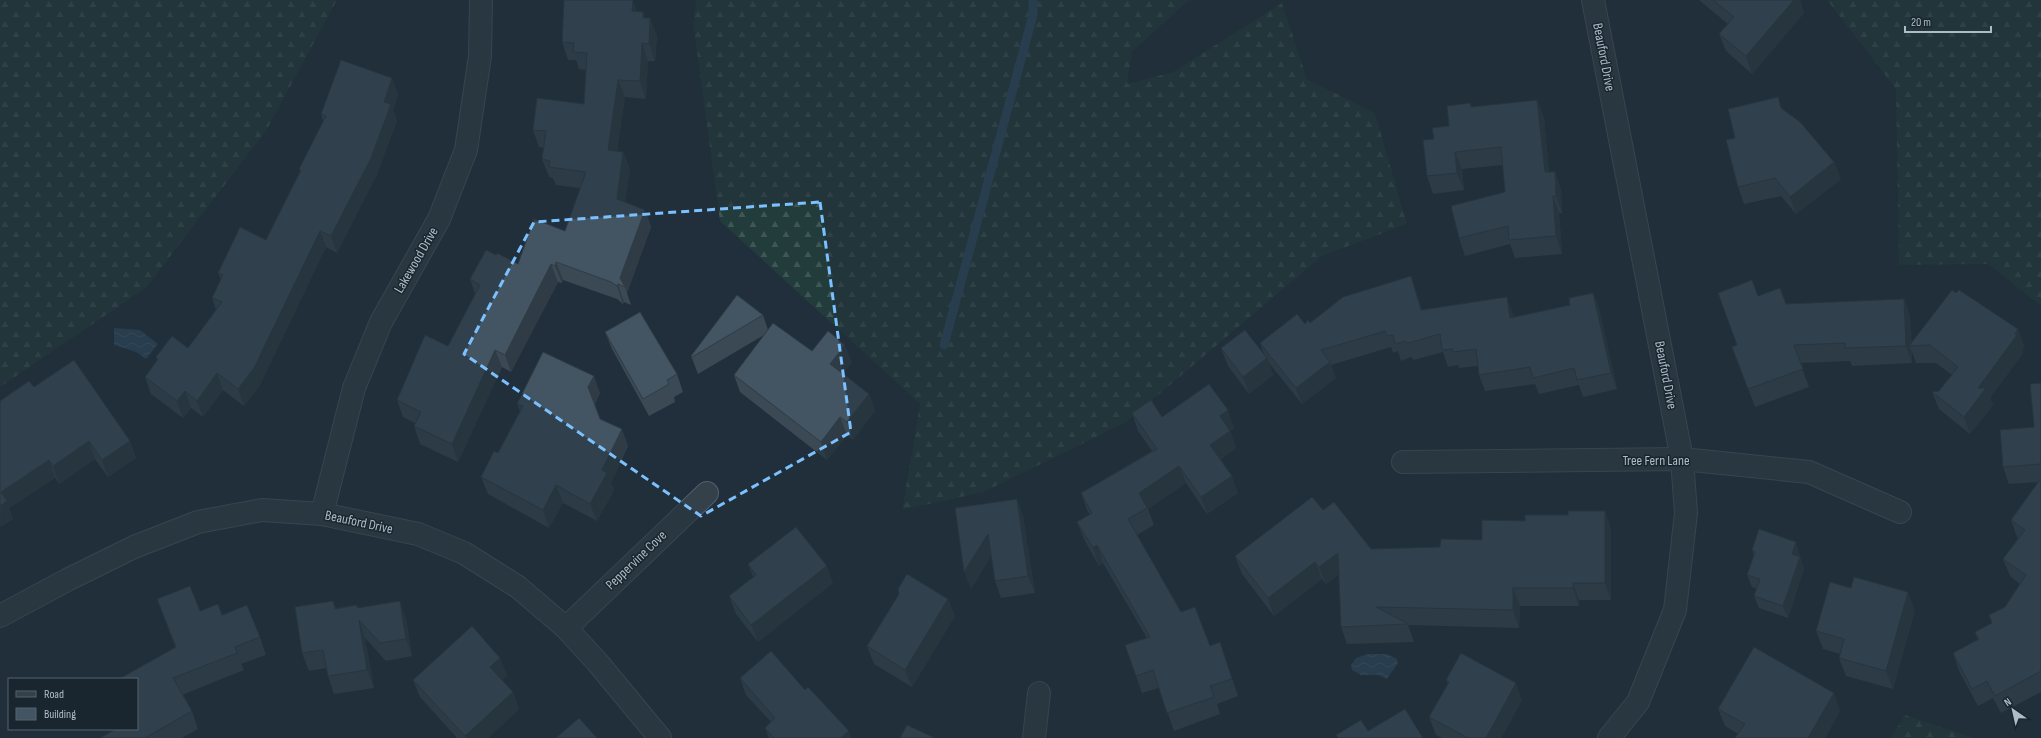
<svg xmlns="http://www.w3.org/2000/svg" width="2041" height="738" font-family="'Sofia Sans Condensed',sans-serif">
<defs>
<pattern id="forest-firs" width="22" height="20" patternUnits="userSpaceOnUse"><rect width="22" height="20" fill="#223c3b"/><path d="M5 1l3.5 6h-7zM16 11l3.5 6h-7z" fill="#405656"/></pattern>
<pattern id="water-waves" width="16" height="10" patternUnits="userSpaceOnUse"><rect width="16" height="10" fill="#324e64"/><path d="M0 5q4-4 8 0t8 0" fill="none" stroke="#4d6679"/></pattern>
</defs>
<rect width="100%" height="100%" fill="#202f3b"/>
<!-- forest -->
<path fill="url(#forest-firs)" d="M0 0H337L266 131 146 288 0 387Z
M696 0H1189L1132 52 1127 84 1173 72 1282 3 1307 79 1375 113 1407 224 1322 256 1125 423 984 492 902 510 920 404 720 221 693 23Z
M1827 0H2041V306L1988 264 1899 265 1896 89Z
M1905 715 1974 738H1891Z"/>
<!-- water -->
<path fill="url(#water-waves)" d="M114 328 140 330 158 344 146 359 136 352 114 345Z
M1368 654H1387L1397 659 1398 663 1387 679 1378 675H1361L1352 670 1351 665 1356 658Z"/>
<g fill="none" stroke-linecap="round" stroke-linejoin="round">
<!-- stream -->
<path stroke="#324e64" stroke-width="9" d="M944 345 1033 15V0"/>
<defs>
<path id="minor" d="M1403 462 1682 459 1809 472 1900 512
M322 514 354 388 381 322 439 219 466 150 480 56 481 0
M566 628 707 493
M1034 738 1039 693"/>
<path id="tertiary" d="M1593 0 1682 459 1686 513 1675 610 1638 702 1609 738
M0 616 67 580 134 547 198 522 262 510 322 514 418 534 464 553 518 587 566 628 598 663 660 738"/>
</defs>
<!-- minor casing -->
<use href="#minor" stroke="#515f69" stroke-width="24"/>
<!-- tertiary casing -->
<use href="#tertiary" stroke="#515f69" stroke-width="24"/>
<!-- minor -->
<use href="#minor" stroke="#34414b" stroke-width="22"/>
<!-- tertiary -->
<use href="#tertiary" stroke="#34414b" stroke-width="22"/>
</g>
<!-- wall -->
<path fill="#3a4954" d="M1699 0H1800L1804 13 1752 74 1726 51 1719 34 1728 24Z
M637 11 645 18H650L657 36 655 61H648L646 99 625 97 617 151 623 152 630 169 625 202 645 210 651 227 627 293 631 305 624 302 623 304 617 299 563 280 562 283 558 282 511 372 502 367 458 462 420 444 414 426 415 423 403 417 397 400 448 346 475 294 470 279 496 255 518 264 565 231 580 188 556 185 553 178 549 177 542 159 544 148 539 147 533 130 584 104 586 70 579 69 576 60H568L562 42Z
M392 78 398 95 393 110 397 121 377 174 337 253 326 247 260 385 244 406 223 390 203 417 191 408 183 418 151 394 145 377 157 361 156 357 188 348 216 310 212 298 221 280 218 273 266 240 300 172 299 169 323 121 321 114Z
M1778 97 1782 109 1834 162 1841 179 1796 214 1781 196 1744 204 1738 187 1735 138Z
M1537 100 1544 118 1549 172 1561 189 1562 213H1559L1562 254 1515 258 1510 244 1465 256 1459 238 1505 192 1503 165 1462 169 1464 190 1433 194 1427 176 1434 139 1449 126 1470 103 1472 107Z
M1411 276 1422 310 1513 314 1514 317 1570 305 1593 293 1599 309 1617 389 1583 397 1579 385 1539 394 1535 384 1485 391 1479 375 1478 366 1459 368 1458 365 1448 367 1443 352 1414 360 1411 357 1401 361 1398 351 1393 353 1391 347 1331 365 1336 378 1302 404 1269 363 1273 375 1249 394 1228 366 1221 348 1264 354 1260 343 1305 324 1310 323Z
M1758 296 1786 304 1904 299 1910 316 1911 343 2025 347 2022 350 2023 353 1990 398 1993 405 1970 434 1939 409 1932 392 1939 391 1952 375 1936 363H1916L1912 352V363L1852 366 1850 361 1800 363 1809 387 1755 407 1732 347 1737 345Z
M763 315 768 330 812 351 852 362 843 373 869 394 875 411 853 440 847 435 827 460 740 392 734 375 764 335 698 374 691 356Z
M605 332 677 374 683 392 674 397 675 402 649 416 612 349Z
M2041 383V692L2001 713 1993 698 1978 706 1959 671 1953 653 1978 640 1975 632 1992 623 2005 607 2020 584 2010 576 2003 559 2018 538 2017 537 2011 520 2038 482 2009 484 2003 467 2034 427Z
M34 387 130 441 136 458 108 477 95 459 59 484 55 478 9 508 13 519 0 527V401Z
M600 393 595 404 600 419 628 446 611 483 614 490 597 521 563 503 549 528 488 494 481 477 498 453 520 411 517 404Z
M1132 413 1162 417 1234 428 1230 431 1236 448 1220 460 1238 493 1207 514 1186 483 1148 509 1154 525 1137 535 1181 612 1210 646 1220 642 1238 696 1217 704 1220 714 1174 731 1159 688 1142 693 1125 645 1147 638 1103 563 1099 566 1084 539 1077 522 1090 515 1087 510 1081 493 1152 451 1138 431Z
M1017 499 1023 516 1035 593 1001 598 995 581 991 556 971 589Z
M1323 510 1371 549 1440 547 1482 540 1611 528V600H1579V606H1520L1519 628 1408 625 1414 642 1347 644 1341 627 1339 574 1326 584 1322 579 1274 616 1242 574 1235 556Z
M1752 550 1800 555V557L1804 569 1788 618 1759 608 1754 596 1757 589 1752 587 1747 575 1754 556Z
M748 564 833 583 758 642 736 614 729 596 753 577Z
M157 599 200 611 222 615 260 637 266 655 241 664 244 670 182 695 192 711 198 729 182 738H100L137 729 175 647Z
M948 599 955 616 912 687 874 664 867 646Z
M333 601 336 608 357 605 358 608 406 619 412 656 386 661 365 638 374 688 334 694 328 676 326 668 309 671 302 653Z
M1915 610 1893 689 1846 676 1839 658 1840 654 1823 649 1816 631Z
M500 658 507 675 502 680 513 692 519 709 488 738H457L420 697 413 680Z
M740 678 805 690 849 731 851 738H769L765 728 771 722 746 695Z
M1446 680 1522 700 1501 738H1442L1436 735 1429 717 1448 684Z
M1834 693 1840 711 1825 738H1735L1738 734 1725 726 1718 709Z"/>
<!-- shaded-wall -->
<path fill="#2f3c45" d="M633 0 639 18 632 11Z
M1794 0H1800L1804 13 1752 74 1746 56Z
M643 12 649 29 643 18Z
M650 18 657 36 655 61 649 44Z
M642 43 648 61 646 99 640 81Z
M392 78 398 95 393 110 397 121 377 174 337 253 331 236 384 102Z
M618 80 625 97 614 167 608 150Z
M1537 100 1544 118 1551 190 1545 172Z
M623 152 630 169 623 217 617 199Z
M1455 152 1462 169 1464 190 1457 173Z
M1834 162 1841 179 1796 214 1790 197Z
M1555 172 1561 189 1562 213 1556 196Z
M1553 196 1559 213 1562 254 1556 236Z
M645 210 651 227 627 293 625 287 620 278Z
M320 231 326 247 260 385 244 406 238 389Z
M556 262 563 280 562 283 555 266Z
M551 264 558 282 511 372 505 355Z
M1411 276 1417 293 1427 326 1421 310Z
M618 284 624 302 623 304 617 286Z
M1593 293 1599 309 1617 389 1611 373Z
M1507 297 1513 314 1516 334 1510 318Z
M1904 299 1910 316 1912 346H1909L1912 352V363L1906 346Z
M2018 329 2025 347 2022 350 2023 353 1990 398 1993 405 1970 434 1964 417 1978 388Z
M845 345 852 362 837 381 830 364Z
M495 350 502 367 458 462 452 444Z
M1267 358 1273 375 1249 394 1243 377Z
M1330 362 1336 378 1302 404 1296 388Z
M217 373 223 390 203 417 197 401Z
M594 376 600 393 595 404 588 387Z
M185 391 191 408 183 418 177 401Z
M869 394 875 411 853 440 847 422Z
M1228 410 1234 428 1226 433 1220 416Z
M840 417 847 435 827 460 821 442Z
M622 429 628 446 611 483 614 490 597 521 590 504 602 470Z
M1230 431 1236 448 1217 462 1210 445Z
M89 441 95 459 59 484 53 466Z
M130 441 136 458 108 477 102 460Z
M49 460 55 478 9 508 13 519 0 527 1 492Z
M1179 466 1186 483 1148 509 1139 493Z
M1232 476 1238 493 1207 514 1201 497Z
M556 485 563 503 549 528 543 510Z
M1017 499 1023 516 1035 593 1028 576Z
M1605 511 1611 528V600L1605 583Z
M988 534 994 551 971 589 964 572Z
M1796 542 1800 555 1797 566 1792 554Z
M1097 545 1103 563 1099 566 1093 548Z
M1338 553 1344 570 1326 584 1319 567Z
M1800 557 1804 569 1788 618 1783 606Z
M1315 562 1322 579 1274 616 1268 598Z
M827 566 833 583 758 642 751 625Z
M1573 583 1579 600V606L1573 588Z
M1513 588 1520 606 1519 628 1513 610Z
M1908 592 1915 610 1893 689 1886 671Z
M948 599 955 616 912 687 905 670Z
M400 601 406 619 412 656 406 639Z
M359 620 365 638 374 688 367 670Z
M500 658 507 675 496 684 490 667Z
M1516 683 1522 700 1501 738H1486Z
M513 692 519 709 488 738H465V736Z
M1834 693 1840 711 1825 738H1808Z
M849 731 851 738H841Z"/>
<!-- building -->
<path fill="#435562" stroke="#2f3c45" d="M564 0H633L632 11 643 12V18H650L649 44 642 43 640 81 618 80 608 150 623 152 617 199 645 210 620 278 625 287 618 284 617 286 611 282 556 262 555 266 551 264 505 355 495 350 452 444 414 426 421 412 397 400 425 335 448 346 480 285 470 279 486 250 496 255 497 253 518 264 534 219 565 231 586 172 549 167 550 161 542 159 546 131 533 130 537 98 584 104 587 53 573 52 574 43 562 42Z
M1713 0H1794L1746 56 1719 34 1734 17Z
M341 60 392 78 384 102 391 104 371 158 331 236 320 231 254 368 238 389 217 373 197 401 185 391 177 401 145 377 158 359 156 357 172 336 188 348 222 302 212 298 223 275 218 273 240 227 266 240 301 170 299 169 326 116 321 114Z
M1778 97 1781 108 1800 122 1834 162 1790 197 1775 178 1738 187 1726 140 1735 138 1728 109Z
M1537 100 1545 172H1555L1556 196H1553L1556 236 1509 240 1508 226 1459 238 1451 206 1505 192 1501 147 1455 152 1457 173 1427 176 1423 140 1434 139 1432 128 1449 126 1447 106 1470 103 1471 107Z
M1411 276 1421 310 1507 297 1510 318 1570 305 1569 298 1593 293 1611 373 1577 380 1574 368 1533 378 1530 367 1479 375 1476 349 1453 352V349L1442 350 1440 334 1408 343 1405 341 1395 344 1393 335 1387 336 1385 331 1321 350 1330 362 1296 388 1260 343 1297 314 1305 324 1308 320 1310 323 1343 297Z
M1752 280 1758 296 1780 288 1786 304 1904 299 1906 346 1845 348V343L1794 345 1803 369 1748 389 1732 347 1737 345 1718 293Z
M1952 290 1956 293 1959 290 2018 329 2015 334 2017 335 1978 388H1986L1964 417 1932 392 1939 391 1958 367 1930 345 1909 346Z
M737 295 763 315 692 357 691 356Z
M640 312 677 374 667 380 669 384 643 399 605 332Z
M773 323 812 351 828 331 845 345 830 364 869 394 847 422 840 417 821 442 734 375Z
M1245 330 1267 358 1243 377 1221 348Z
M543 352 594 376 588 387 600 419 622 429 602 470 607 473 590 504 556 485 543 510 481 477 494 451 498 453 523 406 517 404Z
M74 360 130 441 102 460 89 441 53 466 49 460 1 492 7 501 0 506V401L29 381 34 387Z
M2041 383V464L2003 467 2000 430 2034 427 2030 384Z
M1209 384 1228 410 1220 416 1230 431 1210 445 1232 476 1201 497 1179 466 1139 493 1147 508 1128 519 1181 612 1195 607 1210 646 1220 642 1232 679 1210 686 1214 697 1167 713 1153 670 1136 676 1125 645 1150 637 1097 545 1093 548 1077 522 1092 513 1081 493 1157 449 1132 413 1151 400 1162 417Z
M2039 481 2041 482V671L1995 696 1987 681 1972 689 1953 653 1979 639 1975 632 1992 623 1989 615 2005 607 2026 575 2003 559 2025 530 2011 520Z
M1312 497 1323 510 1334 502 1371 549 1440 547 1441 539 1482 540V520L1525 521V515H1568V511H1605V583H1573V588H1513V610L1376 607 1408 624 1341 627 1338 553 1319 567 1315 562 1268 598 1235 556Z
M1017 499 1028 576 995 581 988 534 964 572 955 508Z
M796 527 827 566 751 625 729 596 756 575 748 564Z
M1759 529 1796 542 1792 554 1800 557 1783 606 1754 596 1760 579 1747 575 1755 552 1752 550Z
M907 574 948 599 905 670 867 646 899 594 898 589Z
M1854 577 1908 592 1886 671 1839 658 1844 639 1816 631 1830 582 1851 588Z
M190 586 200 611 218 604 222 615 247 605 260 637 235 647 237 653 173 678 192 711 145 738H100L116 729H137V679H119L176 647 157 599Z
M333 601 335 609 357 605V608L400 601 406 639 380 643 359 620 367 670 328 676 323 650 302 653 295 607Z
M472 626 500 658 490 667 513 692 465 736 413 680Z
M1754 647 1834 693 1808 738H1735L1745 724 1718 709Z
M771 651 805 690 808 687 849 731 841 738H774L765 728 775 718 740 678Z
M1461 653 1516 683 1486 738H1468L1429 717 1449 682 1446 680Z
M1405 709 1423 738H1338L1336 735 1361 720 1368 731Z
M579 718 597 738H556Z
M907 725 935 738H900Z"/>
<!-- marked area -->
<path d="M0 0H2041V738H0ZM820 202 851 432 701 516 464 354 534 222Z" fill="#202f3b" fill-opacity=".55" fill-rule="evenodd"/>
<path fill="none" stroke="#7cc1ff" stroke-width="3" stroke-dasharray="8 5" stroke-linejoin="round" d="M820 202 851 432 701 516 464 354 534 222Z"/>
<g text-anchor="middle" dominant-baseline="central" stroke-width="3" stroke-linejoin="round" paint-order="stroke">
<!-- street labels -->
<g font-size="14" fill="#aebcc7" stroke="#19262f">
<text transform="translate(1604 57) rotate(79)">Beauford Drive</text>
<text transform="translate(416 260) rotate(-60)">Lakewood Drive</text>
<text transform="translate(1666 375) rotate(79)">Beauford Drive</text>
<text x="1656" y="460">Tree Fern Lane</text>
<text transform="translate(359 522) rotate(12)">Beauford Drive</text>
<text transform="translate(636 560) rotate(-44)">Peppervine Cove</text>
</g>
</g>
<!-- legend -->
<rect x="8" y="678" width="130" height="52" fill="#19262f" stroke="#55626c"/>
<rect x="16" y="691" width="20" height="6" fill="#34414b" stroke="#55626c"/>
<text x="44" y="698" font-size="12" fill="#aebcc7">Road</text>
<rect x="16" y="708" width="20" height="12" fill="#435562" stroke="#55626c"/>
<text x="44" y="718" font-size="12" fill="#aebcc7">Building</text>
<!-- north arrow -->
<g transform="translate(2013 710) rotate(326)" stroke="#19262f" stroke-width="3" paint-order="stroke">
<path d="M0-3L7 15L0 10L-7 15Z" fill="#aebcc7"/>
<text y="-6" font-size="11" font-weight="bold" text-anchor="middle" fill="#aebcc7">N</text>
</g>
<!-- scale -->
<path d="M1905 26v6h86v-6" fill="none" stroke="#aebcc7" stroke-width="2"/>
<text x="1911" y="26" font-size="12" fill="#aebcc7" stroke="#19262f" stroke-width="3" paint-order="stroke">20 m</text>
</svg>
